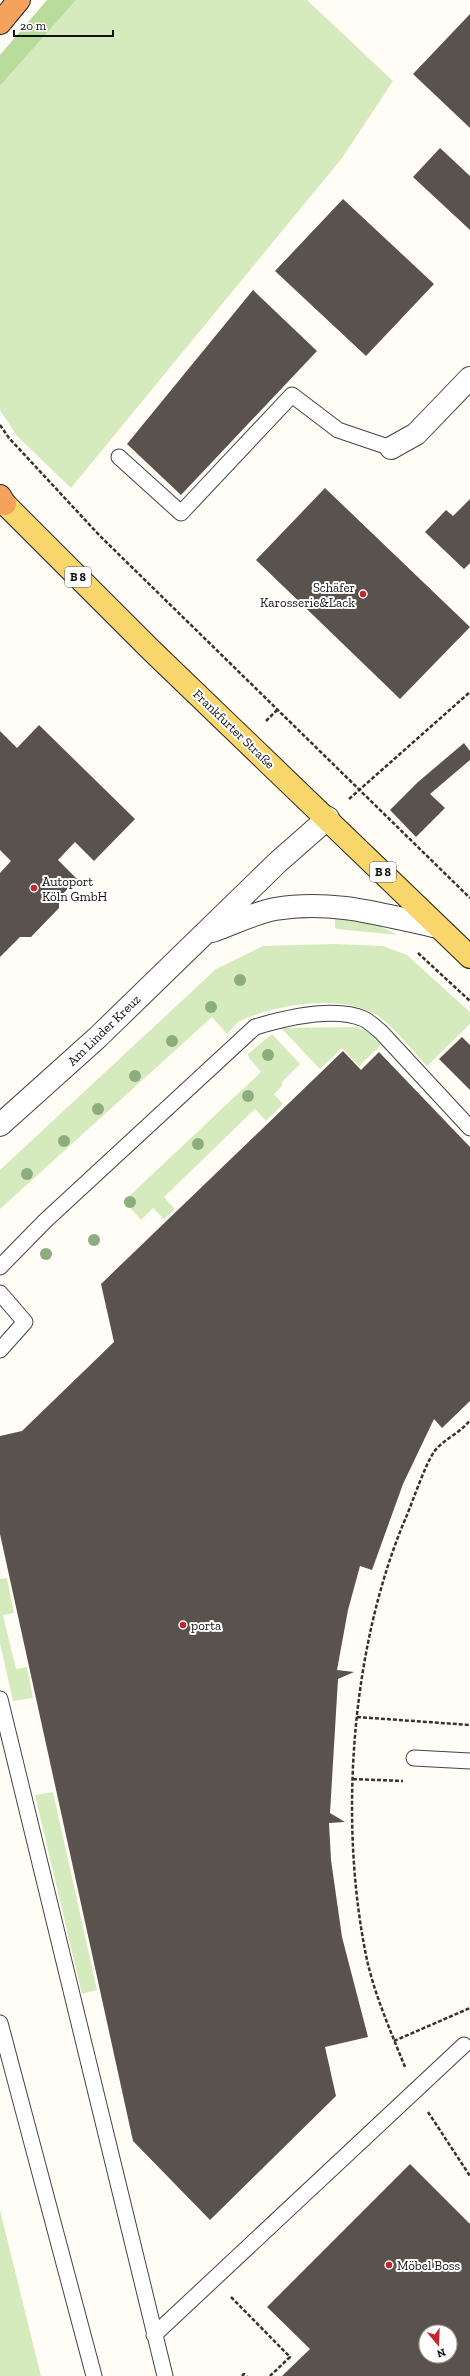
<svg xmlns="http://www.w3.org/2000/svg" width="470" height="2376" font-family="'Zilla Slab',serif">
<rect width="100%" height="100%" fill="#fffdf5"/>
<!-- green -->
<path fill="#d5ebbd" d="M76 0H307L393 81 342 158 71 488 17 436 0 410V86Z
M335 915 369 921 398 935 337 929 335 927Z
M334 944 383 946 407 955 470 1012V1024L427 1066C414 1052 393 1026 378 1016 343 993 276 1004 240 1021 235 1024 231 1030 227 1034L212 1017 0 1209V1170L216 969 263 946Z
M357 1027 368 1032 381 1045 359 1066 342 1048 320 1069 281 1028Z
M272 1034 300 1064 282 1082V1086L274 1094 283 1104 266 1121 255 1109 164 1197 175 1209 164 1219 153 1208 141 1220 124 1201 261 1072 249 1058 248 1054Z
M7 1578 14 1613 3 1615 16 1669 27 1667 33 1698 13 1701 0 1643V1579Z
M53 1792 97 1990 82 1994 35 1795Z
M0 2210 41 2376H0Z"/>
<!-- forest -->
<path fill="#b9dc9c" d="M47 0H76L0 86V55Z"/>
<!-- building -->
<path fill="#5a524d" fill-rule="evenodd" d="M470 14V128L413 74Z
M440 148 470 176V230L413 177Z
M343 199 434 284 366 356 275 271Z
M253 290 317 351 181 495 127 444Z
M325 488 470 627 400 699 256 560Z
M470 499V563L464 569 425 532 446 510 453 516Z
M39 725 135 819 94 861 75 842 58 860 77 879 59 898V908L31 937H20L0 957V873L11 861 0 850V731L17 748Z
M464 743 470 751V760L430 794 445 808 416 837 390 810 418 782Z
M462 1037 470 1045V1090L439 1059Z
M343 1051 361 1070 379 1052 470 1147V1401L442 1428 434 1419 403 1484 372 1570 360 1566 348 1610 337 1670 354 1672 338 1679 330 1813 345 1822 329 1823 331 1860 342 1937 368 2037 325 2047 336 2096 210 2220 133 2141 0 1534V1436L22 1431 114 1342 101 1284Z
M410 2164 470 2224V2376H282L310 2349 267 2307ZM426 2332H450V2356H426Z"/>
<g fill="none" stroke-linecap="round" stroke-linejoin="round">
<defs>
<path id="lane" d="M119 457 181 513 292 395 338 430 391 448
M0 1267 45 1221 255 1027C285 1018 334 1006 364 1019 370 1022 376 1028 381 1032L470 1128
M0 1293 25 1322 0 1350
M0 1699 165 2376
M414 1758 470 1761
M0 2023 94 2376
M154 2335 464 2045"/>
<path id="street" d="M391 448 416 434 470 378
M212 931C232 924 254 913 275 909 332 899 383 915 438 927
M0 1125 98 1037 278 862 328 818"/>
<path id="primary" d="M0 499 151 650 470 957"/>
<path id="highway" d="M0 23 19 0
M0 496 5 504"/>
</defs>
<!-- lane casing -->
<use href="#lane" stroke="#444" stroke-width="17"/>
<!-- street casing -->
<use href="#street" stroke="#444" stroke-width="24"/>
<!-- primary casing -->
<use href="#primary" stroke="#222" stroke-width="24"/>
<!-- highway casing -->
<use href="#highway" stroke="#222" stroke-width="24"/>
<!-- path -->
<path stroke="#333" stroke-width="2.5" stroke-dasharray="4 2" stroke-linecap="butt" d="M0 425 9 438 100 536 470 898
M266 721 277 710
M349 799 470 692
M418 953 470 1001
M357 1717 470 1725
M353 1779 403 1781
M394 2041 470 2008
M405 2067C391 2032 375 1996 367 1960 338 1822 351 1644 407 1515 414 1498 425 1465 434 1452 443 1439 461 1433 470 1420
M428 2112 470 2176
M231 2297 290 2357 270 2376
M242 2376 244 2374 247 2376"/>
<!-- lane -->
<use href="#lane" stroke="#fff" stroke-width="15"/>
<!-- street -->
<use href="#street" stroke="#fff" stroke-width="22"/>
<!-- primary -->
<use href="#primary" stroke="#f9d66b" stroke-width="22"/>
<!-- highway -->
<use href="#highway" stroke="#f5a25d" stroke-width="22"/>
</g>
<!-- trees -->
<g fill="#8dad7f">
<circle cx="240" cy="980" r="6"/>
<circle cx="211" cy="1007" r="6"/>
<circle cx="172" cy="1041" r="6"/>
<circle cx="268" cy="1055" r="6"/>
<circle cx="135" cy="1076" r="6"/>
<circle cx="248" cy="1096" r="6"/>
<circle cx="98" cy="1109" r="6"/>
<circle cx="64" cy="1141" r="6"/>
<circle cx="198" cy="1144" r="6"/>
<circle cx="27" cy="1174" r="6"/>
<circle cx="130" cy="1202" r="6"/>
<circle cx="94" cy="1240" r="6"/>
<circle cx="46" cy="1254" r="6"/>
</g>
<!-- markers -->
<g fill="#c4262e" stroke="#fff" stroke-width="1.5">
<circle cx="363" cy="594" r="4"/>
<circle cx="34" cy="888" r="4"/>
<circle cx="183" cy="1625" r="4"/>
<circle cx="389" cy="2265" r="4"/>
</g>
<g text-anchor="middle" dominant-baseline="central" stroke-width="4" stroke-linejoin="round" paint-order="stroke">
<!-- shield labels -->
<g fill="#fff" stroke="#585858" stroke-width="1">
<rect x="65" y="567" width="26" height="20" rx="3"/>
<rect x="370" y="862" width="26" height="20" rx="3"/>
</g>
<g font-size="12" font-weight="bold" fill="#111">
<text x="78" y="577">B 8</text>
<text x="383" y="872">B 8</text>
</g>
<!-- poi labels -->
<g font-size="13" fill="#111" stroke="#fff" text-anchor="start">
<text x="355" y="587" text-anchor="end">Schäfer<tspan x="355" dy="15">Karosserie&amp;Lack</tspan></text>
<text x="42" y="881">Autoport<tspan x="42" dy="15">Köln GmbH</tspan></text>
<text x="191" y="1625">porta</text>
<text x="397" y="2265">Möbel Boss</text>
</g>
<!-- street labels -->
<g font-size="13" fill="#111" stroke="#fff">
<text transform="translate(234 729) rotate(44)">Frankfurter Straße</text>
<text transform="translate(104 1030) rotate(-44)">Am Linder Kreuz</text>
</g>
</g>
<!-- north arrow -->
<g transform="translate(438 2344) rotate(161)"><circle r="19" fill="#ffffff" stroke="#a0a0a0"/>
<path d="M0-3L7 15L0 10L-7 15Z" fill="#c4262e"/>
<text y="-6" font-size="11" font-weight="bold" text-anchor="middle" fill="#111111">N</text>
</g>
<!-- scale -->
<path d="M14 30v6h99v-6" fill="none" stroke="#111111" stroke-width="2"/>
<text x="20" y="30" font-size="12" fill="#111111" stroke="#ffffff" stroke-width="3" paint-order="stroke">20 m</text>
</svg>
